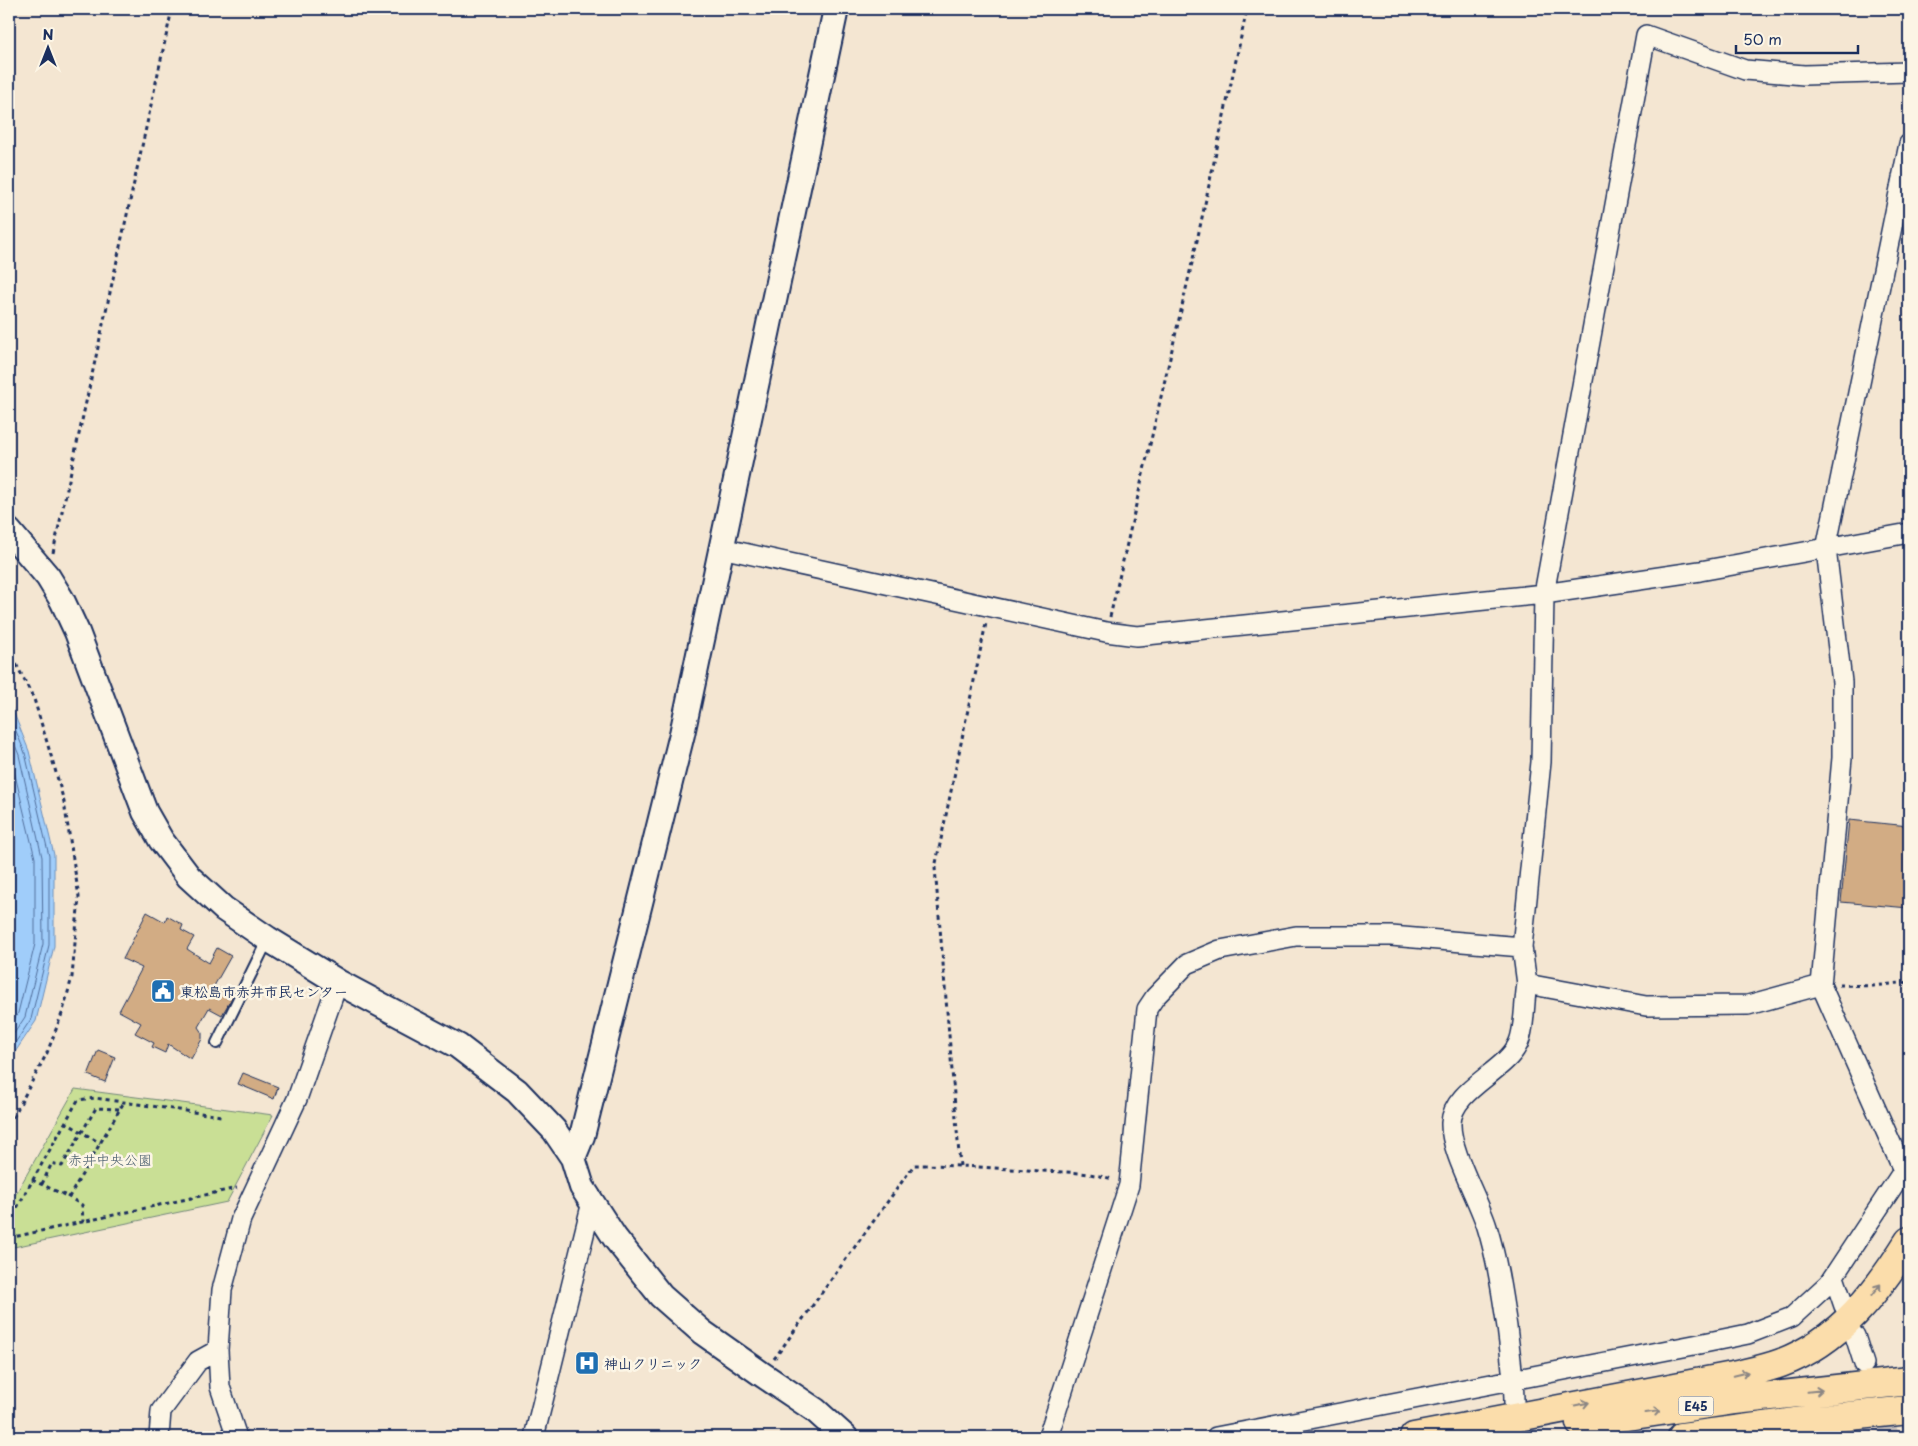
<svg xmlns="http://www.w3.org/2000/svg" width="1918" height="1446" font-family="'Playpen Sans','Klee One',sans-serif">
<rect width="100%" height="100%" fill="#f4e6d2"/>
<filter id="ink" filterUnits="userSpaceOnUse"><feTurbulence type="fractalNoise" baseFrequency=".02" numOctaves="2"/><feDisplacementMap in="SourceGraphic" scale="10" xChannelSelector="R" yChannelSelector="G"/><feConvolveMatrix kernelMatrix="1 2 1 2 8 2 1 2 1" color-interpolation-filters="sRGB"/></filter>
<g filter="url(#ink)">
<!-- green -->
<path fill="#c9df95" stroke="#72877a" d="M75 1089 273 1115 227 1202 9 1248V1206Z"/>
<!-- water -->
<path fill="#a0cdfa" stroke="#6b8ebc" d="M9 701 29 751 54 855V946L36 1021 9 1061Z"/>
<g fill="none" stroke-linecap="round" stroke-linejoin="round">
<!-- shore -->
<path stroke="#506e9c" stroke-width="1" d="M9 714 25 753 49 856V945L31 1019 9 1052
M9 731 19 755 42 857 43 944 25 1017 9 1041
M9 750 35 858V944L18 1013 9 1028"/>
</g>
<!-- building -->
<path fill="#d2ac84" stroke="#1b2f5e" d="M1849 820 1909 826V908L1841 902Z
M147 912 165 922 167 916 183 925 181 930 194 937 187 949 209 963 217 948 231 956 214 986 233 996 222 1015 209 1008 198 1027 202 1033V1039L191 1059 168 1044 165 1053 152 1047 154 1043 135 1033 141 1023 119 1011 142 968 123 959Z
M98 1050 115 1057 105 1082 88 1075Z
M243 1073 278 1087 274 1099 238 1084Z"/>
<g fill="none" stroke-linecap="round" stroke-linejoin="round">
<!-- minor-tunnel -->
<path stroke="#c9c1bb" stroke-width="19" stroke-dasharray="19 9" stroke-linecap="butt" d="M1868 1374 1890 1437
M1514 1407 1515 1437"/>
<defs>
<path id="service" d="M217 1043 268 939"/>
<path id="minor" d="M721 548 1106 632 1137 636 1544 594 1700 571 1909 533
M1527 984 1522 947 1541 762 1544 594 1646 35 1745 70 1804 75 1909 72
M1903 1170 1821 985 1842 758V682L1826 549 1909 144
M1834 1277 1844 1306
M1855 1336 1864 1364
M1514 1403C1514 1377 1510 1353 1507 1327 1502 1294 1497 1259 1487 1227 1478 1198 1450 1151 1451 1123 1452 1090 1505 1072 1518 1044 1525 1030 1524 1000 1527 984L1646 1006 1748 1005 1821 985
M159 1437 161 1411 198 1361 218 1350
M237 1437 220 1387 218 1350 222 1290 241 1219 297 1099 338 982
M534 1437 592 1202
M1048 1437 1129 1185 1147 1009 1155 997 1187 964 1220 950 1296 936H1391L1522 947
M1216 1437 1699 1344 1748 1334 1792 1317 1829 1283 1909 1162"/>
<path id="tertiary" d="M9 531 48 577 62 600 77 632 145 812 161 840 189 877 224 909 268 939 338 982 458 1046 517 1091 554 1130 573 1158 582 1187 615 1238 661 1296 702 1332 763 1375 815 1410 845 1437
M573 1158 582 1136 682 734 836 9"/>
<path id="motorway" d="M1580 1423 1735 1400 1909 1381
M1414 1437 1733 1376C1749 1372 1765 1369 1781 1363 1840 1341 1877 1292 1909 1241
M1682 1437 1810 1420 1909 1410"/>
</defs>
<!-- service casing -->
<use href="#service" stroke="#1b2f5e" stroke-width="14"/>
<!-- minor casing -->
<use href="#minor" stroke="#1b2f5e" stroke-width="22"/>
<!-- tertiary casing -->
<use href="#tertiary" stroke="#1b2f5e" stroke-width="28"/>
<!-- motorway casing -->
<use href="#motorway" stroke="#1b2f5e" stroke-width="31"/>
<!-- path -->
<path stroke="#1b2f5e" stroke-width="3" stroke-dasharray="4 4" stroke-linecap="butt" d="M53 553 172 9
M1110 617 1195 250 1247 9
M9 650 34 699 55 769 64 802 79 897 72 977 63 1011 47 1053 9 1125
M1839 985 1873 986 1909 982
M65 1122 100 1143
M960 1166 935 868 986 623
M32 1180 69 1197 124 1102
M42 1184 52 1163 62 1166 96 1108 120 1109
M67 1196 82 1205 83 1222
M9 1222 78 1100 95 1098 221 1116
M9 1238 237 1188
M774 1359 914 1165C956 1165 998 1168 1040 1171 1064 1172 1089 1172 1112 1179"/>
<!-- service -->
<use href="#service" stroke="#fcf5e5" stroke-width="10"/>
<!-- minor -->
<use href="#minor" stroke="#fcf5e5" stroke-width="19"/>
<!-- tertiary -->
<use href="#tertiary" stroke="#fcf5e5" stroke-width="24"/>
<!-- motorway -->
<use href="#motorway" stroke="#fbddab" stroke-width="28"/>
</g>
<!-- one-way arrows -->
<defs><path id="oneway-shaft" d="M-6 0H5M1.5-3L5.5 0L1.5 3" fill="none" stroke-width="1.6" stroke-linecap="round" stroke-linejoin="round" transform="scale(1.25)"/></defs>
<g stroke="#8b8684">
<use href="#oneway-shaft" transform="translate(1876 1290) rotate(-52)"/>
<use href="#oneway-shaft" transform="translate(1741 1374) rotate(-13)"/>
<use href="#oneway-shaft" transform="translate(1815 1391) rotate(-6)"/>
<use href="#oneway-shaft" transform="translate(1582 1404) rotate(-11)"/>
<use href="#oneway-shaft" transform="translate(1653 1412) rotate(-8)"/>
</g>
</g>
<!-- icons -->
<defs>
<symbol id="civic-square" viewBox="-11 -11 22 22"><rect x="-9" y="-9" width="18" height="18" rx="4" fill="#1f6fb2" stroke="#fcf5e5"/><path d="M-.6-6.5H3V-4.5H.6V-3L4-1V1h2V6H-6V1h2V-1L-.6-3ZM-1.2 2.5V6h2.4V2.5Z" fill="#fff"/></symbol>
<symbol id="hospital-square" viewBox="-11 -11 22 22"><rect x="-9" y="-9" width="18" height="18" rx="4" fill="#1f6fb2" stroke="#fcf5e5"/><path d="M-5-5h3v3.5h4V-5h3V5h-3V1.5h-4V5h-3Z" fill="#fff"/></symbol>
</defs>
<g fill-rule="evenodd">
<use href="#civic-square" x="149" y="977" width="28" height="28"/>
<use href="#hospital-square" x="573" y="1349" width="28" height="28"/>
</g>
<g text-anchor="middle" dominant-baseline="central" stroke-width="5" stroke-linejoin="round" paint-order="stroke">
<!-- shield labels -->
<rect fill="#fcf5e5" stroke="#5e6a86" stroke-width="1" x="1678.5" y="1396.5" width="35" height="19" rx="4"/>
<g font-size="12" font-weight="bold" fill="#1b2f5e">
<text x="1696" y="1406">E45</text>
</g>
<!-- poi labels -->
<g font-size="14" font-weight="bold" fill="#1b2f5e" stroke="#fcf5e5" text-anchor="start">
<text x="180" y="991">東松島市赤井市民センター</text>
<text x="604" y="1363">神山クリニック</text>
</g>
<!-- park labels -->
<g font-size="14" fill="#465b6c" stroke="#fcf5e5">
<text x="110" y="1159">赤井中央公園</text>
</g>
</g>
<!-- margin -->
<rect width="1918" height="1446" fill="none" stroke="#fcf5e5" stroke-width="30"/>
<rect x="15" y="15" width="1888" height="1416" fill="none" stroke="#1b2f5e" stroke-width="2" filter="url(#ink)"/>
<!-- north arrow -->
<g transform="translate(48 48)" stroke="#fcf5e5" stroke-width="4" paint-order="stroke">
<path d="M0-4L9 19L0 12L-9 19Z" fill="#1b2f5e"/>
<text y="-8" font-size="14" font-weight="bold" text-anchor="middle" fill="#1b2f5e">N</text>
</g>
<!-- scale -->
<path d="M1736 45v8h122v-8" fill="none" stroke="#1b2f5e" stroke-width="2.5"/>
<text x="1743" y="45" font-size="15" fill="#1b2f5e" stroke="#fcf5e5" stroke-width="4" paint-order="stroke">50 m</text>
</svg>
